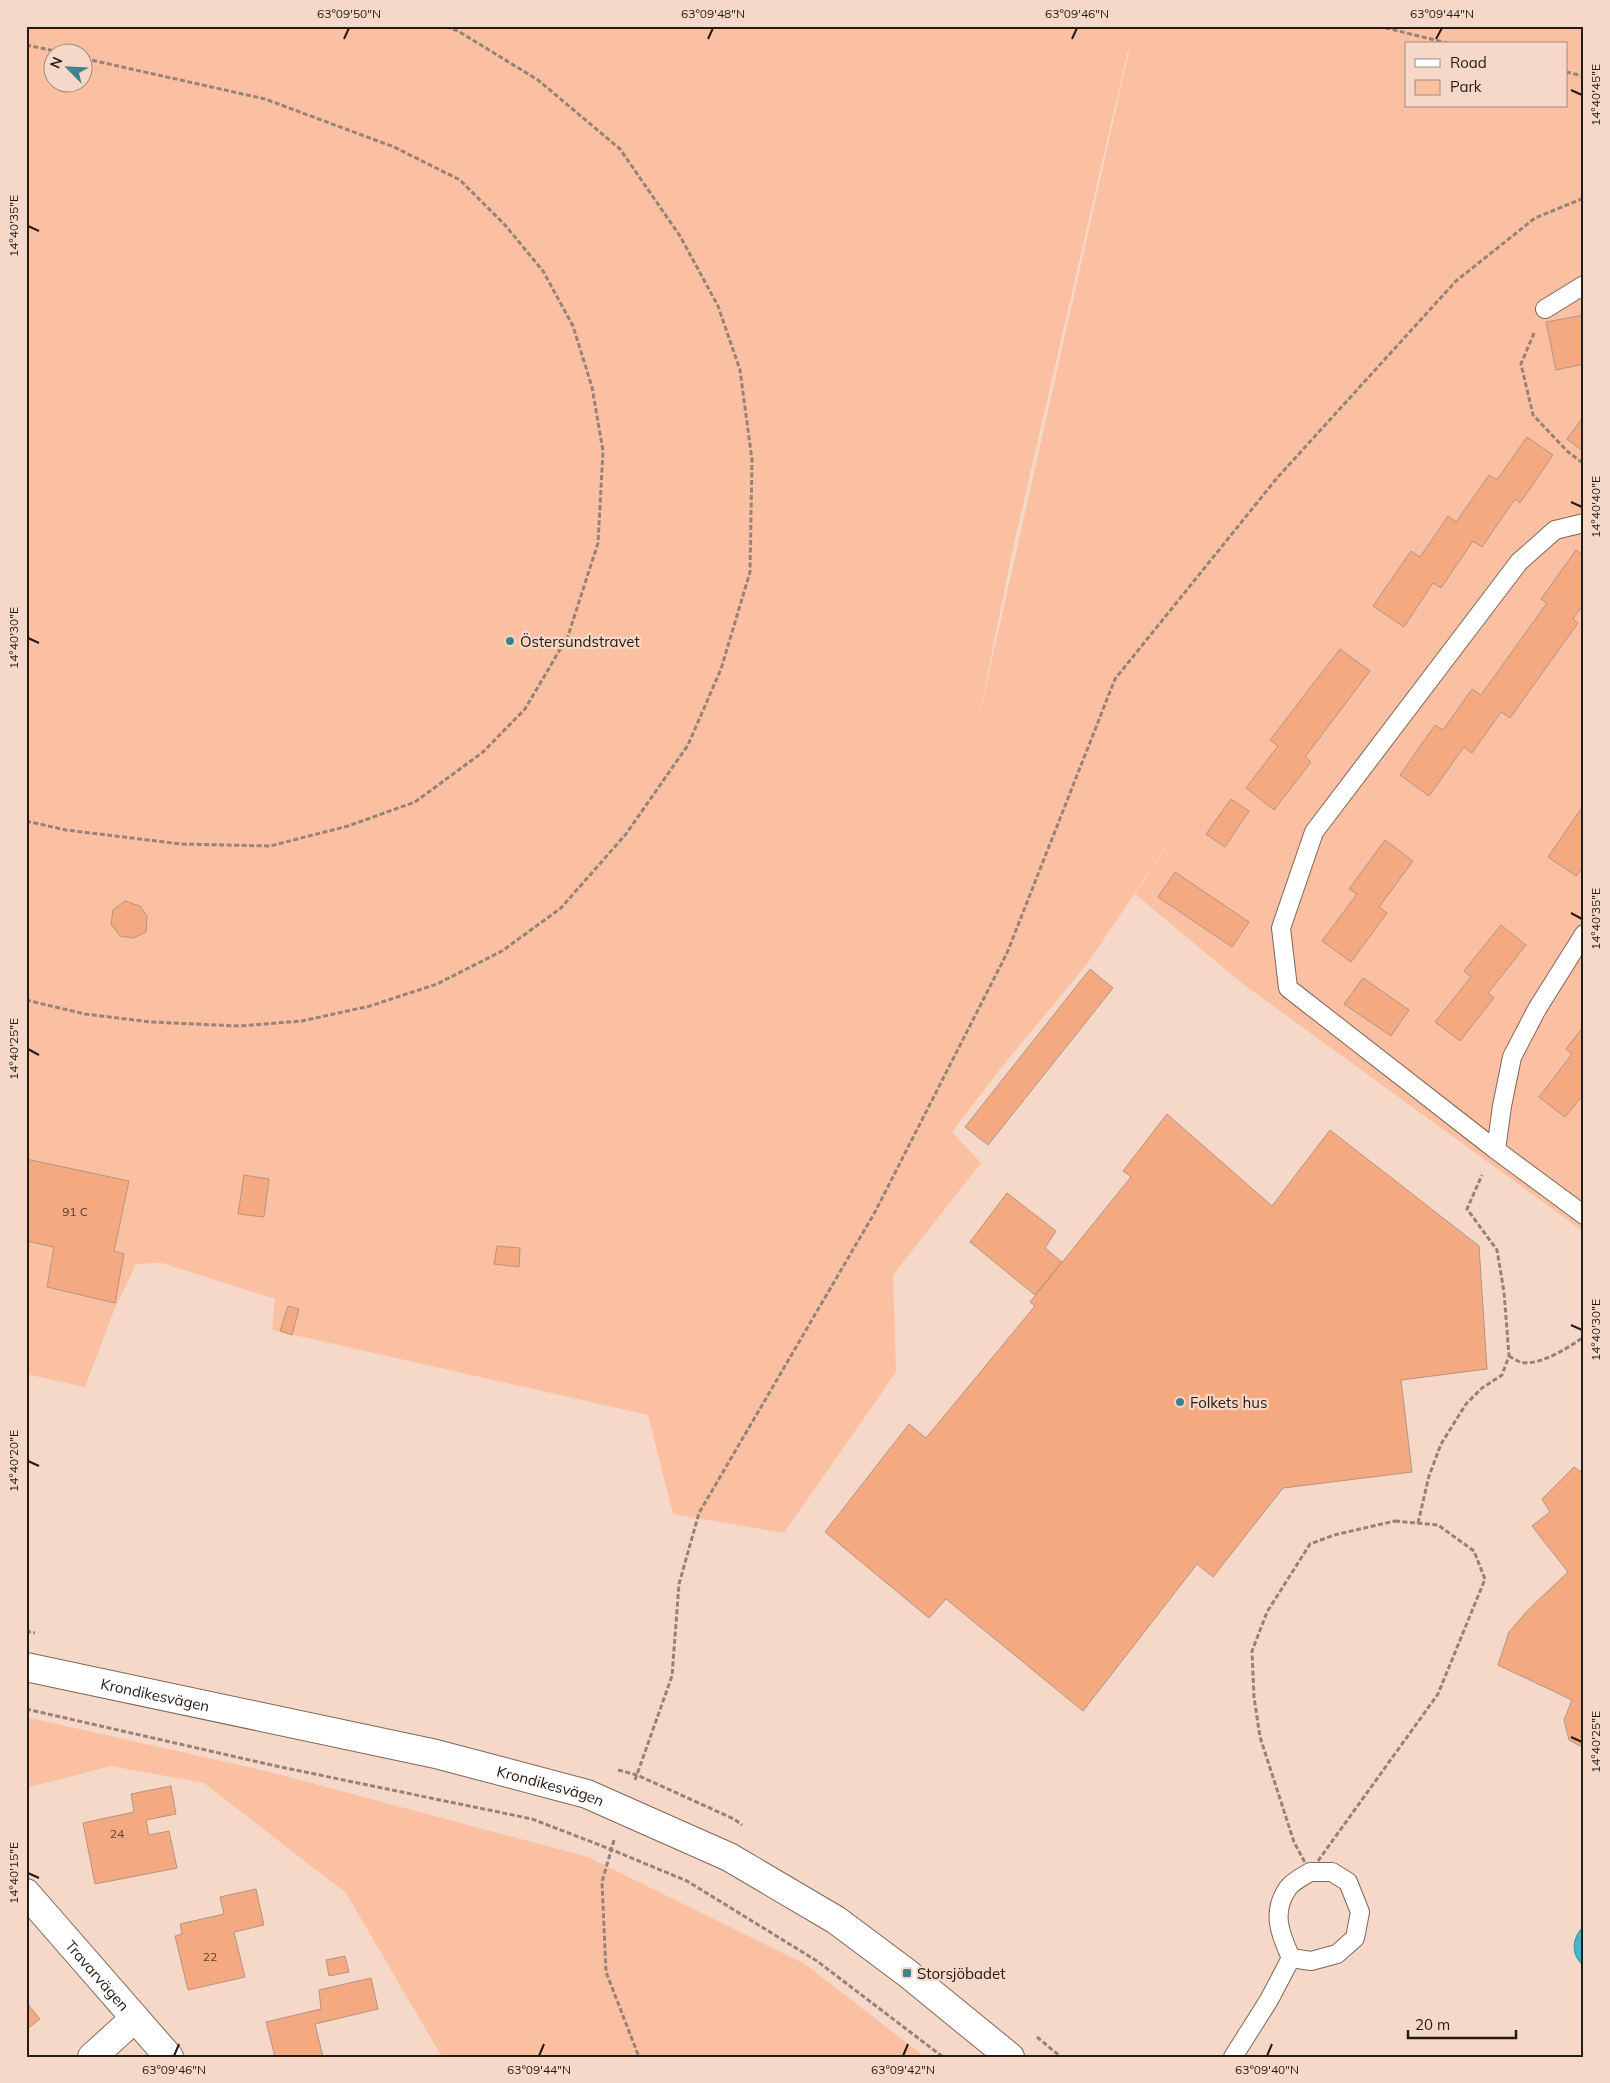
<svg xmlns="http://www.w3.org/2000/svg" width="1610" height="2083" font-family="Mulish,sans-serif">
<rect width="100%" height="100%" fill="#f5d8c8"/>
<!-- green -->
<path fill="#fbc0a1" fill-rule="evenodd" d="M26 26H1584V1232L1243 984 1135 894 1227 756 1087 964 1001 1068 952 1132 981 1163 893 1275 896 1372 784 1533 673 1514 648 1415 272 1330 275 1299 162 1263 136 1264 115 1308 85 1387 26 1374ZM1406 44H1566V106H1406ZM1128 50 1129 51 977 726 1013 548ZM52 52H82V82H52Z
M26 1717 270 1772 588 1857 805 1964 925 2057H442L346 1893 204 1783 111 1766 26 1788Z"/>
<!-- water -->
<path fill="#46b8ca" stroke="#3c8994" d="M1584 1926V1966C1570 1955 1572 1937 1584 1926Z"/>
<!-- building -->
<path fill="#f4a980" stroke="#b19587" d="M1584 315V364L1556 370 1546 322Z
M1584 416V452L1567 439Z
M1527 437 1553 455 1520 503 1515 499 1482 547 1473 541 1441 588 1433 583 1404 627 1373 606 1411 551 1420 557 1448 516 1456 522 1489 475 1497 480Z
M1576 550 1584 556V604L1573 619 1578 623 1510 718 1501 712 1472 753 1464 747 1429 796 1400 775 1435 725 1443 730 1472 689 1481 695 1547 603 1541 599Z
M1340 649 1370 671 1305 757 1311 762 1274 810 1246 788 1278 746 1270 740Z
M1231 799 1249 811 1225 847 1206 834Z
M1581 809 1584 811V866L1576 876 1548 857Z
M1385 840 1413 861 1379 907 1387 913 1351 962 1322 941 1357 894 1349 889Z
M1175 872 1249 922 1232 947 1158 897Z
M125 901 140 906 147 916 146 932 133 938 120 936 111 924 113 910Z
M1501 925 1526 945 1488 993 1494 998 1460 1041 1435 1022 1471 977 1464 971Z
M1090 969 1113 988 988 1145 965 1127Z
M1363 978 1409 1010 1391 1036 1344 1004Z
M1584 1026V1094L1565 1117 1539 1097 1572 1054 1566 1049Z
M1167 1114 1272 1206 1330 1130 1479 1246 1487 1369 1401 1380 1412 1472 1283 1488 1213 1577 1197 1564 1083 1711 946 1599 929 1618 825 1532 909 1424 926 1438 1035 1306 1030 1302 1131 1177 1123 1171Z
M26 1159 129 1181 114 1251 124 1254 115 1303 47 1287 54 1247 26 1241Z
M244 1175 269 1179 264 1217 238 1214Z
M1007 1193 1056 1231 1045 1248 1062 1262 1035 1295 970 1242Z
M497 1246 520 1248 519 1267 494 1264Z
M288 1306 299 1309 292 1335 280 1331Z
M1574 1467 1584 1474V1748L1569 1740 1564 1720 1572 1700 1498 1665 1509 1632 1528 1610 1568 1572 1532 1526 1550 1512 1542 1499Z
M171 1786 176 1814 146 1820 149 1835 169 1831 177 1868 95 1884 83 1823 134 1812 131 1794Z
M256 1889 264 1925 234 1932 245 1977 188 1990 175 1936 182 1934 180 1924 224 1914 220 1897Z
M345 1956 349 1972 329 1976 326 1960Z
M371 1978 378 2009 315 2024 323 2057H275L266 2022 321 2009 319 1990Z
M26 2002 40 2019 26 2030Z"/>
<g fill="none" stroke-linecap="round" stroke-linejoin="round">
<defs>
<path id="lane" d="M1545 309 1584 285
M1584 523 1555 530 1519 562 1314 832 1281 928 1288 988 1496 1150 1584 1215
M1496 1150 1502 1106 1512 1057 1537 1009 1584 934
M1310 1872H1332L1348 1882 1360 1912 1355 1938 1337 1954 1311 1961 1291 1958C1280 1934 1271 1912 1288 1888 1293 1881 1304 1876 1310 1872Z
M1233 2057 1269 2000 1291 1958"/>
<g id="street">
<path id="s1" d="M26 1893 169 2057"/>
<path d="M92 2057 134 2019"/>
</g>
<g id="secondary">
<path id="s2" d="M26 1667 436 1754 587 1794 729 1857 836 1920 907 1973 1010 2057"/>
</g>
</defs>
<!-- lane casing -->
<use href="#lane" stroke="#806658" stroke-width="20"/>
<!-- street casing -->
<use href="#street" stroke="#806658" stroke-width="30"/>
<!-- secondary casing -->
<use href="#secondary" stroke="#806658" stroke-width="30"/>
<!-- path -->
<path stroke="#978277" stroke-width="3" stroke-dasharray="5 2.5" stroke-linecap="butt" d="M1378 26 1451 44
M26 45 60 52
M1566 72 1584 76
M1534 333 1521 364 1533 415 1567 451 1584 464
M26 821 66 830 181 844 270 846 348 826 415 802 483 752 525 709 568 636 598 543 603 451 592 387 573 326 543 271 505 225 460 180 394 147 265 99 82 58
M26 1000 85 1014 151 1022 239 1026 302 1021 370 1006 437 984 502 951 561 908 626 834 688 745 721 669 750 572 752 460 740 370 718 306 680 236 620 149 538 80 458 31 444 26
M1509 1356C1512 1358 1516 1360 1520 1362 1539 1367 1569 1347 1584 1337
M1395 1521 1438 1525 1474 1551 1485 1579 1438 1694 1310 1872 1294 1842 1260 1737 1254 1697 1252 1651 1267 1612 1310 1544 1334 1535Z
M1418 1523 1429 1476 1441 1444 1466 1404 1482 1388 1502 1375 1509 1356 1504 1292 1497 1250 1467 1209 1482 1175
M26 1631 35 1633
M26 1709 276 1766 532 1819 610 1849 687 1881 817 1961 943 2057
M618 1770 637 1775 734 1819 742 1825
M635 1780 672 1676 679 1584 699 1513 875 1212 1007 953 1115 679 1277 478 1456 281 1535 218 1584 198
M614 1840 602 1882 606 1972 639 2057
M1037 2037 1061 2057"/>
<!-- lane -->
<use href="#lane" stroke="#fff" stroke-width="18"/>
<!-- street -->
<use href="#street" stroke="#fff" stroke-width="28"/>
<!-- secondary -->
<use href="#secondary" stroke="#fff" stroke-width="28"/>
</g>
<!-- ticks -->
<path fill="none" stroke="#251b15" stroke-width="2" d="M344 39 349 28M708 39 713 28M1072 39 1077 28M1436 39 1442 28M1571 90 1582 95M28 226 39 231M1571 502 1582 507M28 638 39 643M1571 913 1582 919M28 1049 39 1055M1571 1325 1582 1330M28 1461 39 1466M1571 1737 1582 1742M28 1873 39 1878M174 2056 179 2044M539 2056 544 2044M903 2056 908 2044M1267 2056 1272 2044"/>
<!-- markers -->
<g fill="#3e848f" stroke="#f5d8c8" stroke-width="2">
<circle cx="510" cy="641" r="5"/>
<circle cx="1180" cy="1402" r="5"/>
<rect x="902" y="1968" width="10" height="10" rx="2.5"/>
</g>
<g text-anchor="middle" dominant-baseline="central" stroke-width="4.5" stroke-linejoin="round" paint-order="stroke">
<!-- number labels -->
<g font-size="12" fill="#593e30">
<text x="75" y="1211">91 C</text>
<text x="117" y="1833">24</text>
<text x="210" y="1956">22</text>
</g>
<!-- poi labels -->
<g font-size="15" fill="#251b15" stroke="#f5d8c8" text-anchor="start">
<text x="520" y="641">Östersundstravet</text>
<text x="1190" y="1402">Folkets hus</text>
<text x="917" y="1973">Storsjöbadet</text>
</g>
<!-- street labels -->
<g font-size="15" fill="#251b15" stroke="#f5d8c8">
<text stroke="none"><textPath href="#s2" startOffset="132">Krondikesvägen</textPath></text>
<text stroke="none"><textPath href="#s2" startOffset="538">Krondikesvägen</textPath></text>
<text stroke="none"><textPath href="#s1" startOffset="109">Travarvägen</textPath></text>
</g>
</g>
<!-- border -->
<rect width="1610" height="2083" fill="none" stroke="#f5d8c8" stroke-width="55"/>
<!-- legend -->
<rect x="1405" y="42" width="162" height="65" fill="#f5d8c8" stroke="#a28c80"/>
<rect x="1415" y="59" width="25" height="8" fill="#ffffff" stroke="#a28c80"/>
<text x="1450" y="68" font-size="15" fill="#251b15">Road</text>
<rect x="1415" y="80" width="25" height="15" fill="#fbc0a1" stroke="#a28c80"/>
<text x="1450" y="92" font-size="15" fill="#251b15">Park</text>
<!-- north arrow -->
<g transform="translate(68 68) rotate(294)"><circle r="24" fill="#f5d8c8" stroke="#a28c80"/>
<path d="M0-4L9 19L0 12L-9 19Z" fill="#3e848f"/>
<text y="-8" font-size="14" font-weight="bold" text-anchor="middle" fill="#251b15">N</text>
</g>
<!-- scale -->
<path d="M1408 2030v8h108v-8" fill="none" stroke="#251b15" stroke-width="2.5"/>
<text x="1415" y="2030" font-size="15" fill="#251b15" stroke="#f5d8c8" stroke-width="4" paint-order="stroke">20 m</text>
<rect x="28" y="28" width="1554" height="2028" fill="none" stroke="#251b15" stroke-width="2"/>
<g font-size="12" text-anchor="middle" fill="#251b15">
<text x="349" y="18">63°09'50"N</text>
<text x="713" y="18">63°09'48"N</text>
<text x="1077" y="18">63°09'46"N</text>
<text x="1442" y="18">63°09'44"N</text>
<text transform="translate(1596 95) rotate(-90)" y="4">14°40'45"E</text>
<text transform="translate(14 226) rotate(-90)" y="4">14°40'35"E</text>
<text transform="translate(1596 507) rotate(-90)" y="4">14°40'40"E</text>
<text transform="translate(14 638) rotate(-90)" y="4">14°40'30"E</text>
<text transform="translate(1596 919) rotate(-90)" y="4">14°40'35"E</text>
<text transform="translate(14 1049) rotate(-90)" y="4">14°40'25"E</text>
<text transform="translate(1596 1330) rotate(-90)" y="4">14°40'30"E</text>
<text transform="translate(14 1461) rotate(-90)" y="4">14°40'20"E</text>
<text transform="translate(1596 1742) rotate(-90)" y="4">14°40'25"E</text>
<text transform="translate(14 1873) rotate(-90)" y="4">14°40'15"E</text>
<text x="174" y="2074">63°09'46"N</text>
<text x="539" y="2074">63°09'44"N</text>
<text x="903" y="2074">63°09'42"N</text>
<text x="1267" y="2074">63°09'40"N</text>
</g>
</svg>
